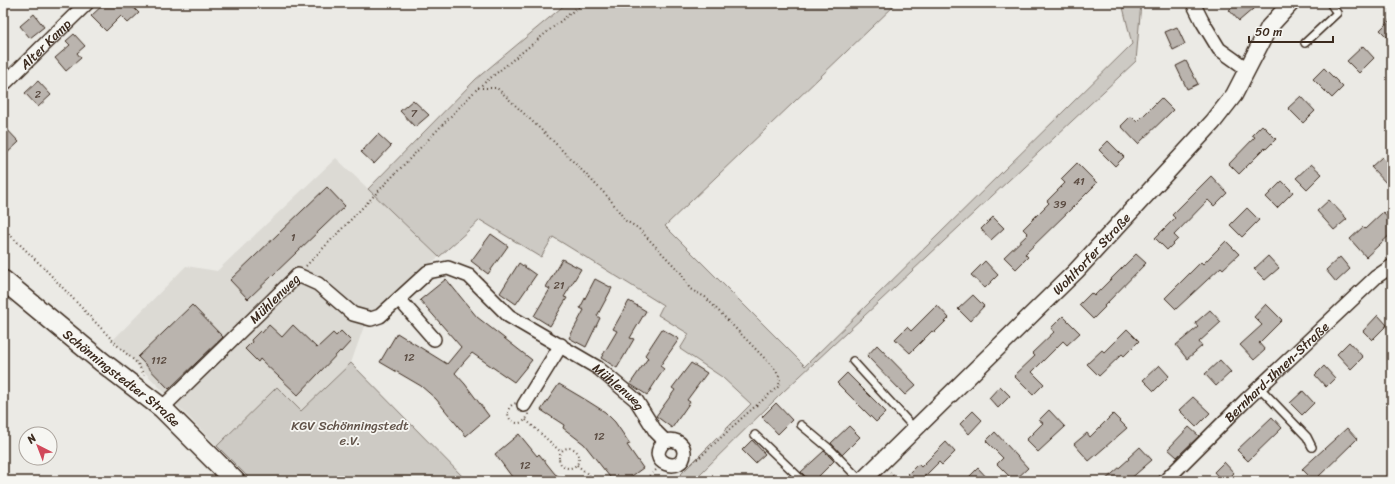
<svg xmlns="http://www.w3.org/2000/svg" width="1395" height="484" font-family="Sriracha,sans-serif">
<rect width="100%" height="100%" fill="#ebeae5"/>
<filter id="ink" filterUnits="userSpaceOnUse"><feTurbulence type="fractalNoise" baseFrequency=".025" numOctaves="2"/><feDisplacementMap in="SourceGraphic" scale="8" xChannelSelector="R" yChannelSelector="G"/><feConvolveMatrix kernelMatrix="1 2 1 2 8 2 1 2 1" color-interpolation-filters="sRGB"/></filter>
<g filter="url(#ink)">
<!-- built -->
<path fill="#dcdad4" d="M336 158 439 257 432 262 363 329 351 363 301 412 277 387 217 446 113 340 186 266 217 271Z"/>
<!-- green -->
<path fill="#cdcac4" stroke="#847a71" d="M567 3H897L665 226 805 366 1132 44 1122 3H1141L1136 61 783 392 693 481H674L751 404 722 377 680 349 689 334 658 315 663 305 553 237 541 257 480 220 439 257 368 189 476 79Z
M351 363 467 481H252L217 446 277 387 301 411Z"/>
<!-- building -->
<path fill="#bab4ae" stroke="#3b2a1e" d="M105 3H129L139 13 128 23 121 16 106 31 91 16Z
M1237 3H1260L1239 21 1229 10Z
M34 14 44 27 30 38 20 26Z
M1392 18V42L1380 30Z
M1177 27 1185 44 1173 50 1165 32Z
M74 34 85 46 77 53 81 58 66 71 55 58 70 45 66 41Z
M1363 46 1374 58 1359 73 1347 61Z
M1186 61 1198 84 1187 89 1176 66Z
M1324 68 1343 87 1332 98 1313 79Z
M38 81 51 95 38 107 25 93Z
M1301 96 1315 111 1303 123 1288 108Z
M1161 98 1173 110 1138 144 1121 126 1131 116 1137 122Z
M413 100 429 115 415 127 400 111Z
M3 125 19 142 3 157Z
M1262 125 1276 139 1266 149 1265 148 1239 174 1229 164 1255 137 1252 135Z
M378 134 391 146 374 164 361 152Z
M1108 141 1124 157 1115 166 1099 150Z
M1382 157 1392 167V180L1388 185 1371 167Z
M1077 163 1097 183 1073 207 1025 254 1028 257 1016 269 1004 257 1028 234 1023 229 1049 203 1047 201 1065 183 1061 179Z
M1311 164 1322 174 1307 189 1296 178Z
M1211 176 1227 193 1214 206 1208 200 1174 235 1178 239 1167 250 1155 238 1175 218 1172 215Z
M1282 181 1293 192 1277 208 1266 197Z
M327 187 345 206 248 299 230 280Z
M1329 200 1347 219 1334 230 1317 211Z
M1247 208 1259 220 1242 237 1230 225Z
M1383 212 1392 222V233L1366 257 1350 239 1363 227 1365 229Z
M993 217 1004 228 991 240 981 229Z
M491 234 508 246 488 274 471 261Z
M1226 241 1239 254 1223 269 1221 267 1176 309 1165 298 1201 262 1203 264Z
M1136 254 1146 263 1104 306 1105 307 1093 319 1079 305 1091 293 1094 296Z
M1268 256 1279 268 1265 280 1254 269Z
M1340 257 1350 269 1336 282 1326 270Z
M562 259 581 269 564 297 567 298 550 326 534 316 550 289 546 287Z
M985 261 998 275 985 288 971 275Z
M519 263 536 275 516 304 500 293Z
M446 279 477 317 532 360 514 382 472 353 463 363 455 373 465 384 489 416 466 436 436 399 421 386 380 362 397 333 447 364 461 347 420 300Z
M595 279 612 288 597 316 600 318 586 347 569 338 584 310 580 308Z
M973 295 984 306 970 321 958 309Z
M629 301 646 311 630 338 634 339 617 368 601 358 617 331 613 329Z
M1266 304 1282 320 1259 343 1265 350 1254 360 1240 345 1262 325 1254 317Z
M192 305 223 337 169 389 138 357Z
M937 305 949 318 934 333 932 331 910 353 895 339 907 327 911 331Z
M1210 310 1221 322 1199 342 1202 346 1187 359 1176 345 1198 327 1195 323Z
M1378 315 1387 325 1372 340 1363 331Z
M1063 316 1080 333 1067 345 1063 341 1032 372 1044 384 1033 395 1014 376 1035 356 1032 353 1054 332 1051 328Z
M269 325 282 337 293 325 317 348 333 333 336 336 341 331 351 341 341 352 340 351 298 395 260 359 258 362 245 349 252 342 251 340 260 331 262 333Z
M662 329 679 339 660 366 664 369 647 395 630 384 648 358 645 355Z
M1127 329 1139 341 1124 356 1122 354 1099 376 1087 364 1102 350 1104 352Z
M1349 342 1363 357 1351 369 1337 354Z
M877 345 916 385 905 395 867 356Z
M1220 360 1231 372 1216 386 1205 374Z
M691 363 707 373 687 400 690 402 672 428 656 416 675 390 672 388Z
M1159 365 1169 376 1154 391 1143 380Z
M1324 366 1335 378 1326 387 1315 375Z
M847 373 886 412 876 422 837 383Z
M559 384 586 400 605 412 615 422 630 444 627 445 643 468 625 481H613L584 444 563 428 564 425 541 410Z
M1000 386 1010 396 998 408 989 398Z
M1303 391 1314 403 1302 415 1290 403Z
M1193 397 1210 413 1196 427 1179 410Z
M776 403 792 420 778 434 762 417Z
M1049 410 1065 427 1038 452 1026 440 1043 423 1039 420Z
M973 411 982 420 969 434 960 424Z
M1113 414 1127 428 1089 461 1074 444 1087 433 1090 437Z
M1272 417 1282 428 1248 461 1237 450Z
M849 426 860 437 842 455 831 443Z
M1189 427 1199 436 1177 457 1168 449Z
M1347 428 1357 439 1314 481 1302 469Z
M995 432 1028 468 1014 481 997 464 1003 458 986 441Z
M519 434 537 456 539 454 555 474 567 481H515L495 454Z
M752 440 765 454 755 463 742 450Z
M946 442 955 452 942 465 939 462 920 481H915L908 474 918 464 921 467Z
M1140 447 1152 460 1128 481H1104L1129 459 1128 458Z
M824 451 834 461 814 481H808L806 477 801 472Z
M1224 462 1234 473 1226 481H1222L1214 472Z
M978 468 990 481H965Z"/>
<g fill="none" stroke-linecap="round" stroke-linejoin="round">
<defs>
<path id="service" d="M1305 43 1337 13 1330 3
M853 361 915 429
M1259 387 1307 437 1312 447
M801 425 831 450 861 481
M755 435 803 481"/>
<g id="minor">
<path d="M1193 3 1202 21 1219 49 1247 69"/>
<path id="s1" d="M3 85 87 3"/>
<path d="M399 299 434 339"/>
<path d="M524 405 561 345"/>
<path id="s2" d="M162 408 298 275 318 284 353 314 371 319 380 316 428 272 448 268 469 276 509 316 598 368 636 400 656 432 665 441C642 463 685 476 684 452 683 441 673 439 665 441"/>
<path id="s3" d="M1165 481 1247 399 1376 277 1392 266"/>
</g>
<g id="tertiary">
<path id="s4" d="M862 481 1076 271 1213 122 1234 95 1269 27 1291 3"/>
</g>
<g id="secondary">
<path id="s5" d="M3 280 102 362 162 408 235 481"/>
</g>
</defs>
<!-- service casing -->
<use href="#service" stroke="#3b2a1e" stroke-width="10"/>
<!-- minor casing -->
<use href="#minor" stroke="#3b2a1e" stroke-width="16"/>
<!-- tertiary casing -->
<use href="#tertiary" stroke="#3b2a1e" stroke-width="19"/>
<!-- secondary casing -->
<use href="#secondary" stroke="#3b2a1e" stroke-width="22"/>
<!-- path -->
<path stroke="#3b2a1e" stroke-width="2" stroke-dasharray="1 3" stroke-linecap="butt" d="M478 88H497L554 142 609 198 626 221 638 228 681 273 690 289 705 297 775 369 780 378 779 386 743 417 698 459 694 458
M3 228 43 267 118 346 138 364 144 375
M306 266 478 88 583 3
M508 413a10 10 0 1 1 20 0a10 10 0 1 1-20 0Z
M526 420 561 452
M559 458a10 10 0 1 1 20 0a10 10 0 1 1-20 0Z
M577 465 596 481
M890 472 897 481
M643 481 656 470"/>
<!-- service -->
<use href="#service" stroke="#f6f6f2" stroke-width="7"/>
<!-- minor -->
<use href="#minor" stroke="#f6f6f2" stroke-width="13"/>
<!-- tertiary -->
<use href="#tertiary" stroke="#f6f6f2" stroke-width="16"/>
<!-- secondary -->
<use href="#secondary" stroke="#f6f6f2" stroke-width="19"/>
</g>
</g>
<g text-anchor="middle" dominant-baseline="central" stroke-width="3.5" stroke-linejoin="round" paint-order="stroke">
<!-- number labels -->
<g font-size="11" fill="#5b4c42">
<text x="38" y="94">2</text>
<text x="414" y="113">7</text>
<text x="1079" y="181">41</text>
<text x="1060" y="204">39</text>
<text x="293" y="237">1</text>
<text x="559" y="285">21</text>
<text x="409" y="357">12</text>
<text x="159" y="360">112</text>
<text x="599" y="436">12</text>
<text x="525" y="465">12</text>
</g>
<!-- street labels -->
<g font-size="13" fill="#3b2a1e" stroke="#f6f6f2">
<text stroke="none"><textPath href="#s1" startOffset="59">Alter Kamp</textPath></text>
<text stroke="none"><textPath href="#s4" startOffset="323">Wohltorfer Straße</textPath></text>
<text stroke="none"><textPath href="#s2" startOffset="157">Mühlenweg</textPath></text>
<text stroke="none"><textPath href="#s3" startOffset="156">Bernhard-Ihnen-Straße</textPath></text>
<text stroke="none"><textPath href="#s5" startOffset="154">Schönningstedter Straße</textPath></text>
<text stroke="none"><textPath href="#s2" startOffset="582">Mühlenweg</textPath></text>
</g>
<!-- park labels -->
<g font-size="13" fill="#605248" stroke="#f6f6f2">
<text x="350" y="425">KGV Schönningstedt<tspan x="350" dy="15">e.V.</tspan></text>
</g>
</g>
<!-- margin -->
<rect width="1395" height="484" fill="none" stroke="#f6f6f2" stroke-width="16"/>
<rect x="8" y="8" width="1379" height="468" fill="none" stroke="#3b2a1e" stroke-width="1.5" filter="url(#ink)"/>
<!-- north arrow -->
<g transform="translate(38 446) rotate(318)"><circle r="19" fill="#f6f6f2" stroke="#aba49d"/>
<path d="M0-3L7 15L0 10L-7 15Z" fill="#d1495b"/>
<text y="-6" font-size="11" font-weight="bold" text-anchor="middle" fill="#3b2a1e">N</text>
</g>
<!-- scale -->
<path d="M1249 36v6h84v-6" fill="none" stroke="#3b2a1e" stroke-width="2"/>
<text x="1255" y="36" font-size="12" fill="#3b2a1e" stroke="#f6f6f2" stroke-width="3" paint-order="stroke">50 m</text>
</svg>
